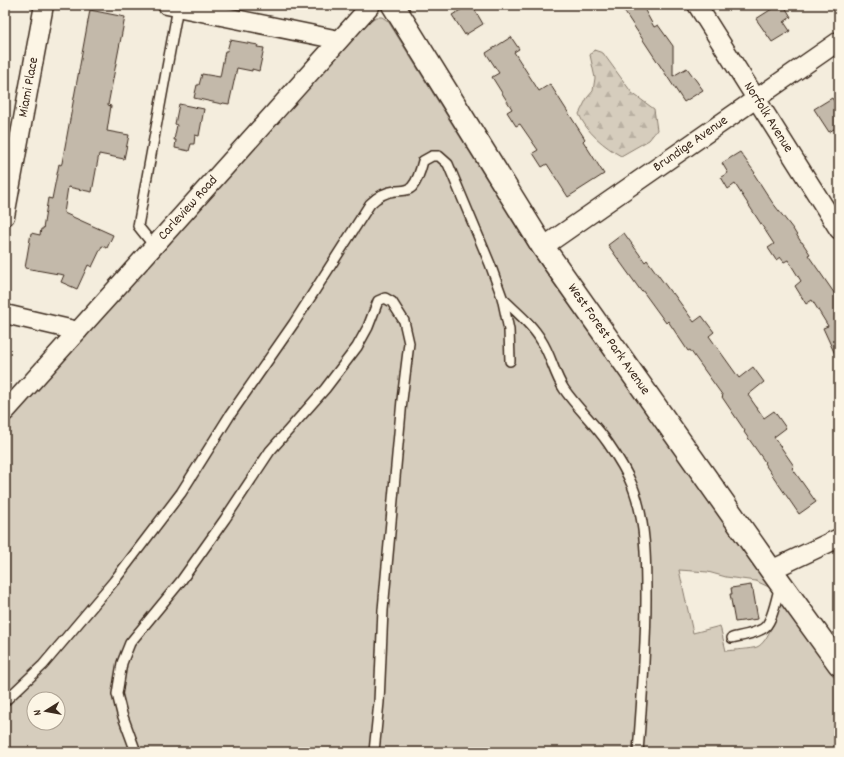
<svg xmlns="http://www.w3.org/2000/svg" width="844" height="757" font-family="Dekko,sans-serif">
<defs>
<pattern id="forest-firs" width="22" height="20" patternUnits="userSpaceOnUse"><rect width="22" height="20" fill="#d6cdbd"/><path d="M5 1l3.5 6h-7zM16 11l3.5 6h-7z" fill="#b9b0a2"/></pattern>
</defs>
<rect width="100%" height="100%" fill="#f4eddd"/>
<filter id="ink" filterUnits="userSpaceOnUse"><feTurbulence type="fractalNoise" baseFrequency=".025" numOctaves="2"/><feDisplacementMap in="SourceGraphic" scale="8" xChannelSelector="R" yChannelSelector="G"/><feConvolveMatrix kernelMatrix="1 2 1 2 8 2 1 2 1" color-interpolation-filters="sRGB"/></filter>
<g filter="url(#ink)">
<!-- grass -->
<path fill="#d6cdbd" stroke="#887c6e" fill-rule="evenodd" d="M376 17H382L388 21 533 254 771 588 756 581 726 577 708 572 679 570 693 633 720 626 726 651C733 650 751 649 757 647 769 642 776 614 781 602L839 684V752H5V423L368 22ZM34 699H58V723H34Z"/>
<!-- forest -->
<path fill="url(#forest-firs)" stroke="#887c6e" d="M594 50 603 53 632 93 654 109 657 130 649 140 621 156C605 147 586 132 579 114L587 98 593 91 595 78 590 55Z"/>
<!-- building -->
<path fill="#c3b9aa" stroke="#3b2a1e" d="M469 5H472L483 24 465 35 452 15Z
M620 5H642L654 27 658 25 673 46V76L687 68 703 90 684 102Z
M778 5H784L791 17 784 22 790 31 772 42 756 19Z
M90 10 125 17 108 105 111 106 107 131 129 135 124 159 99 154 92 192 68 187 64 213 113 235 107 248 102 246 92 267 88 265 77 289 61 282 64 275 25 268 31 233 40 235 41 229H43L48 198 52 199 59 164 61 165 62 163Z
M511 37 519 49 514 52 539 91 550 84 585 139 583 141 604 174 568 197 547 164 542 167 533 153 538 150 520 124 516 126 507 112 512 109 492 77 499 73 486 53Z
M230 40 258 45 257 47 264 48 259 71 252 69V71L237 68 229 104 223 103 222 104 194 98 197 85H199L202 74 220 77 225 51H227Z
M832 98 839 109V126L829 132 814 109Z
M179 104 204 109 199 136 195 135 194 144H191L189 151 175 148 176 140H174L177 125 175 124Z
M740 152 755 173 754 174 772 202 793 229 801 242H802L810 254 808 255 839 300V363L823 328 828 326 812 300 806 304 795 286 801 281 788 260 784 262 780 257 776 260 768 248 774 244 735 184 728 189 721 177 728 173 722 163Z
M624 233 645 262 647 260 672 294 673 293 694 322 702 316 714 332 709 336 739 378 753 367 764 382 748 395 764 418 774 411 786 428 774 437 794 466 792 468 816 502 799 514 764 463 765 462 744 432 745 431 722 397 723 396 690 350 688 351 668 321 666 323 642 290 641 291 608 245Z
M751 585 752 590H753L758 619 735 622 730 594H732L731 588Z"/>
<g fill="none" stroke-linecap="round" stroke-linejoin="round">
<defs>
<path id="service" d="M154 246 138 226 178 7
M502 298C515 311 532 324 541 340 551 355 554 374 564 389 577 408 595 424 608 443 617 456 626 470 632 485 646 520 646 561 646 598 646 650 642 701 638 752
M732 638C740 636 759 633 765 627 773 620 777 595 780 585
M5 701 43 665 114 581 181 493 230 415 294 323 370 204C377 197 384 192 395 191 401 190 407 192 412 187 418 180 421 169 423 161L432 156H439L448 164 490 264 502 297 509 330 510 361
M136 752 122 714 117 694 122 663 130 643 181 581 225 519 270 451 325 389 357 347 368 327 378 301 385 298 392 302 404 321 409 343 402 400 383 610 379 702 374 752"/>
<g id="minor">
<path d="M167 5 339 40"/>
<path id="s1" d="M697 5 839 230"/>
<path id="s2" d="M5 216 44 5"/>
<path id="s3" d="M543 247 839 41"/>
<path d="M5 314 78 331"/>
<path id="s4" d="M5 412 371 5"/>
<path d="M771 570 839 538"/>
</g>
<g id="secondary">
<path id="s5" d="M393 5 543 247 771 570 839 664"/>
</g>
</defs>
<!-- service casing -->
<use href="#service" stroke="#3b2a1e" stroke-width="12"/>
<!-- minor casing -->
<use href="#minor" stroke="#3b2a1e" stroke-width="21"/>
<!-- secondary casing -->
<use href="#secondary" stroke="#3b2a1e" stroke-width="25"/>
<!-- service -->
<use href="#service" stroke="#fcf5e5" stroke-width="9"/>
<!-- minor -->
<use href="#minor" stroke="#fcf5e5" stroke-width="18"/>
<!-- secondary -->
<use href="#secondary" stroke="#fcf5e5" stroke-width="22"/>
</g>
</g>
<g text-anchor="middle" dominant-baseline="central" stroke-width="3" stroke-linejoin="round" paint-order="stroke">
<!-- street labels -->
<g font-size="14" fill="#3b2a1e" stroke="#fcf5e5">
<text stroke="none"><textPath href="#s2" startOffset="131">Miami Place</textPath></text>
<text stroke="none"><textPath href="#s1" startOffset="133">Norfolk Avenue</textPath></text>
<text stroke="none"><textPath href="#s3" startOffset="180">Brundige Avenue</textPath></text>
<text stroke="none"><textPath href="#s4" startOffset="274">Carleview Road</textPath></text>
<text stroke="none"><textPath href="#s5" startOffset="398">West Forest Park Avenue</textPath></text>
</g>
</g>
<!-- margin -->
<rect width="844" height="757" fill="none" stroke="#fcf5e5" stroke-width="20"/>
<rect x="10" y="10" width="824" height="737" fill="none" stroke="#3b2a1e" stroke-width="1.5" filter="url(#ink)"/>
<!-- north arrow -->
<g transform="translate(46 711) rotate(259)"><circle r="19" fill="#fcf5e5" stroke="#afa495"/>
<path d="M0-3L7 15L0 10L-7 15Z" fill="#3b2a1e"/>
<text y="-6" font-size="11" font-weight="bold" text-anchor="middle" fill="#3b2a1e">N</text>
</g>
</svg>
